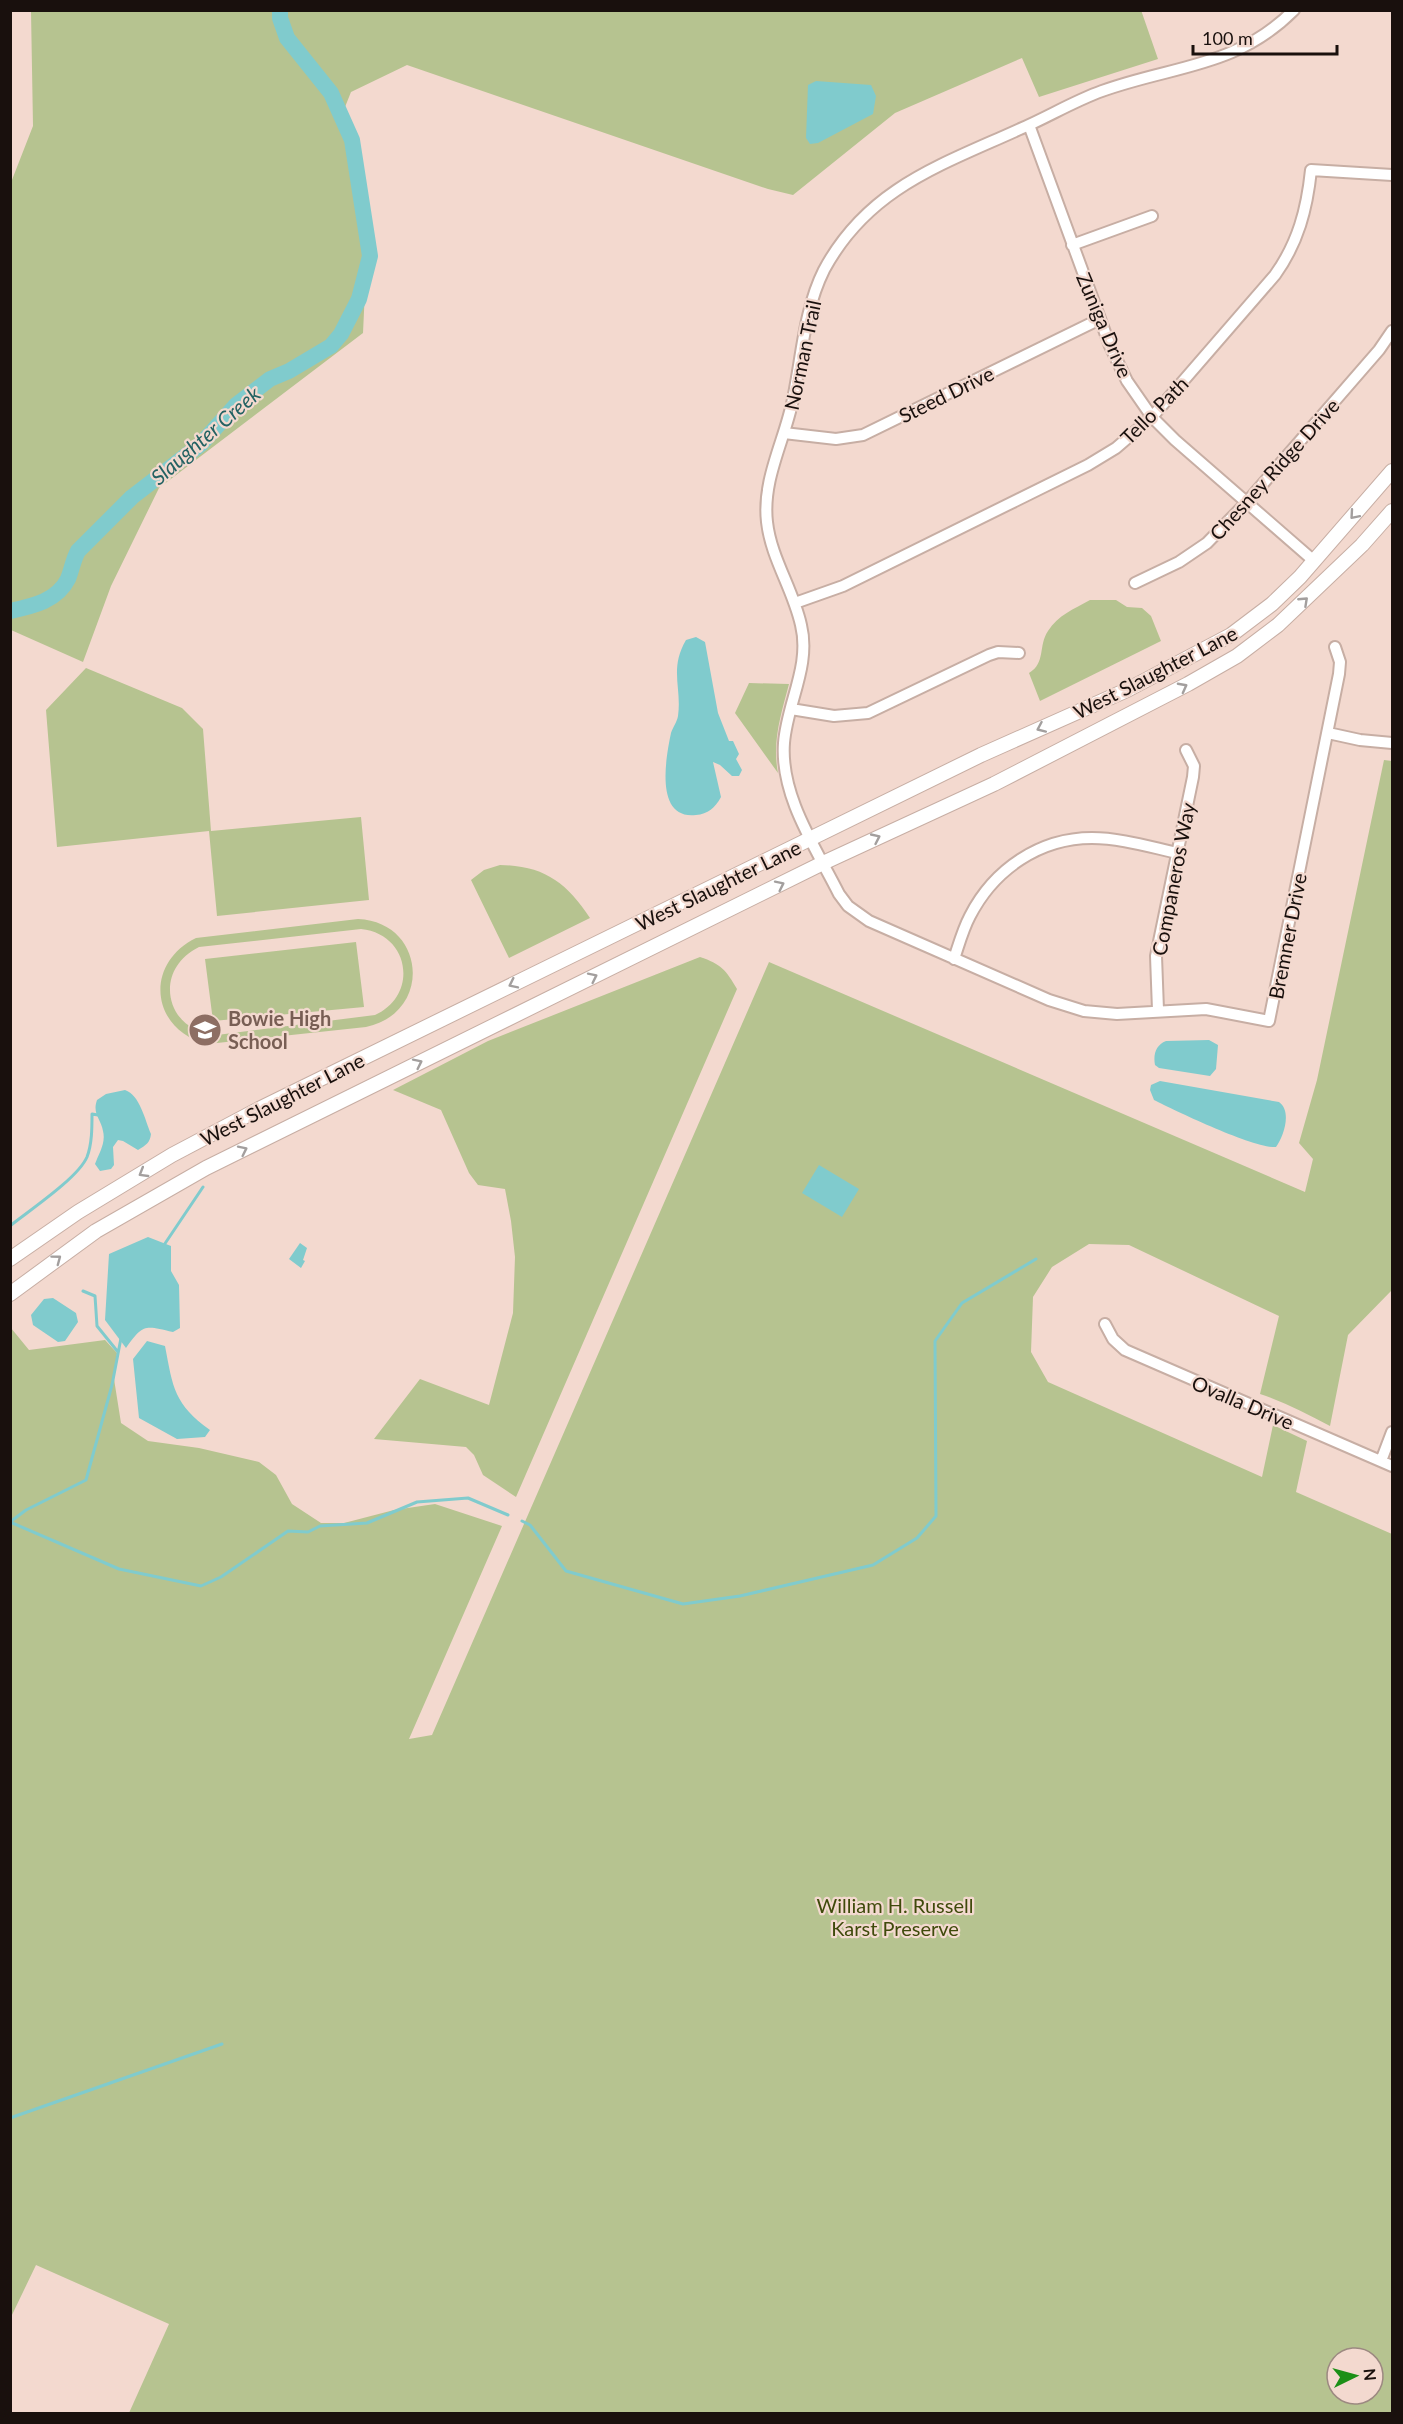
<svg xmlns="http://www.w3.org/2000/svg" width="1403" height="2424" font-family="Lato,sans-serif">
<rect width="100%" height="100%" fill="#f3d9cf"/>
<!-- green -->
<path fill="#b6c390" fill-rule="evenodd" d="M1141 10 1158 59 1039 97 1022 58 895 113 793 195 768 189 407 65 351 92 341 117 367 247 363 333 159 488 111 586 83 662 11 630 10 185 33 126 31 11Z
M1090 600H1116L1127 607 1142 608 1151 616 1161 641 1040 701 1029 673C1046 663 1038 646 1048 631 1058 615 1074 609 1090 600Z
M86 668 182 708 203 729 211 831 361 817 369 900 217 916 209 831 57 847 46 710Z
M749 683 789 684C781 714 772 742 778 773L735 713Z
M1384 760 1392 761V1290L1348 1335 1330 1426C1307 1414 1284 1402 1260 1394L1279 1316 1129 1245 1089 1244 1052 1267 1033 1297 1031 1352 1048 1382 1262 1477 1273 1425 1307 1441 1296 1492 1392 1534V2413H129L169 2324 36 2265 11 2317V1328L29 1350 105 1340 117 1353 114 1379 121 1423 148 1441 199 1448 259 1462 276 1475 292 1504 321 1523H344L394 1510 435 1504 502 1526 409 1739 432 1735 769 962 1305 1192 1313 1159 1299 1143 1317 1080ZM1337 2358H1373V2394H1337Z
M500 865C544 866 566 882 590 918L509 958 471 880 484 870Z
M358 919C426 922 433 1013 366 1027L208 1044C151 1031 143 964 196 938ZM361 929C410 934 419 995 375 1015L217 1035C165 1032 152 970 199 947Z
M356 942 364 1007 213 1021 205 959Z
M700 957C721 964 726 970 737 989L516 1497 483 1475 474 1455 466 1447 374 1439 420 1379 489 1405 513 1313 515 1257 511 1221 505 1189 478 1185 469 1173 441 1110 393 1090 488 1041Z"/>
<!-- water -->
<path fill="#80cbcd" d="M816 81 871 85 876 96 873 114 818 143 810 144 806 138 808 85Z
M696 637 705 642 718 713 729 741H733L739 754 736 759 742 770 739 776H732L720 765 713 762 721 797C715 808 708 814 696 815 654 820 666 757 671 733 673 727 677 722 678 716 682 688 669 669 686 640Z
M1209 1040 1218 1045 1216 1069 1210 1076 1159 1068 1155 1065C1153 1054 1156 1045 1166 1041Z
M1160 1081 1279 1102C1292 1111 1284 1136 1276 1147 1255 1149 1176 1111 1154 1100L1150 1090 1151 1085Z
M125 1090C140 1095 145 1120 151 1134 150 1143 146 1145 138 1150L123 1141 118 1140 113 1147 114 1165 111 1169 100 1171 95 1164C99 1153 106 1143 103 1131 101 1119 92 1114 97 1100L106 1094Z
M819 1165 859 1189 842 1217 802 1193Z
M148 1237 171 1246V1271L179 1285 180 1328 173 1332C144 1325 143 1324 126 1348L105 1320 109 1254Z
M300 1243 307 1248 303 1260 305 1261 301 1268 289 1259Z
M53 1298 76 1313 78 1322 65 1341 58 1342 33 1325 31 1315 44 1299Z
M147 1341 165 1346C173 1388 174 1404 210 1430L205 1437 177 1439 139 1418 133 1359Z"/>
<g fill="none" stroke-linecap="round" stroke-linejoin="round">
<!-- stream -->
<path stroke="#80cbcd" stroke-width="3" d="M10 1226C30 1210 78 1178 87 1157 92 1144 92 1128 92 1114L98 1115
M164 1245 203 1187
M83 1291 95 1296 97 1326 118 1352
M121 1338 112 1385 86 1480 26 1510 10 1522 119 1569 201 1586 221 1577 288 1531 308 1532 320 1526 367 1523 417 1502 468 1498 508 1515
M522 1521 530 1525 566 1571 683 1604 740 1596 873 1565 917 1538 936 1516 935 1341 962 1303 1036 1259
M10 2118 222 2044"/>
<!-- river -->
<path stroke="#80cbcd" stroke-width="16" d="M10 611C33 606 57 601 68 579 72 569 73 560 78 551L132 497 201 444 236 405 270 379 289 371 331 346 341 334 359 299 370 256 352 140 331 93 287 38 280 18V10"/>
<defs>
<path id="minor" d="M1294 10C1236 68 1174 65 1102 91 1074 101 1048 117 1020 129 941 165 868 188 824 270 804 310 802 356 793 399 785 440 762 479 767 522 771 558 793 589 801 625 811 666 787 703 784 743 780 796 816 848 839 894L848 906 869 921 1049 1000 1084 1011 1117 1014 1206 1009 1269 1021 1339 674 1340 662 1335 647
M1029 125 1110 346 1127 381 1152 417 1175 440 1314 561
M1072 245 1152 216
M784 433 836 439 863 435 1100 319
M1135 583 1179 562 1207 543 1247 502 1379 350 1392 331
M795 603 843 586 1088 465 1116 448 1152 417 1275 275C1298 243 1307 209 1311 170L1392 175
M791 709 834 716 868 713 989 655 998 652 1019 653
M1328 733 1360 740 1392 743
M954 959C959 944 963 929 970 916 994 869 1040 838 1092 838 1120 838 1150 847 1178 853
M1158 1010 1156 956 1193 777 1194 766 1186 750
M1105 1324 1113 1339 1125 1350 1392 1466
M1381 1461 1392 1432"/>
<path id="major" d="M10 1259 78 1212 172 1155 259 1109 981 755 1127 690 1231 635 1272 604 1300 577 1392 471
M10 1294 96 1231 206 1168 823 863 994 784 1188 684 1237 656 1278 625 1362 545 1392 511"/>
</defs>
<!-- minor casing -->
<use href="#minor" stroke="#c7aea4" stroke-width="14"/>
<!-- major casing -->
<use href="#major" stroke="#c7aea4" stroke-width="16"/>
<!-- minor -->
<use href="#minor" stroke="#fff" stroke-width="10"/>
<!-- major -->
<use href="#major" stroke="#fff" stroke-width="14"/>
</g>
<!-- one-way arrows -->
<defs><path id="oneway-chevron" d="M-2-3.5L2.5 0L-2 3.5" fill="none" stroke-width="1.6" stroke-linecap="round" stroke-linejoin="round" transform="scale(1.5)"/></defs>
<g stroke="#a39f9e">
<use href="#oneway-chevron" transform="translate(1354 515) rotate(131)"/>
<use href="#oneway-chevron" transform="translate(1304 601) rotate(-43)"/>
<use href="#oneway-chevron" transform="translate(1183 687) rotate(-28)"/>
<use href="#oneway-chevron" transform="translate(1041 728) rotate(156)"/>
<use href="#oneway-chevron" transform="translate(876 838) rotate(-25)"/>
<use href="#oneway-chevron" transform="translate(780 885) rotate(-26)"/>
<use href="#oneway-chevron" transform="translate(593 977) rotate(-26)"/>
<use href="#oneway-chevron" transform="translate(513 984) rotate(154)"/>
<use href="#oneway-chevron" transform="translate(418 1063) rotate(-26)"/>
<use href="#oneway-chevron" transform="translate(243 1150) rotate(-26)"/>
<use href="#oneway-chevron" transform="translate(143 1173) rotate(149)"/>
<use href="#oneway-chevron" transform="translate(57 1259) rotate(-37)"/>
</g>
<!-- icons -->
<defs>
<symbol id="school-disc" viewBox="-11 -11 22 22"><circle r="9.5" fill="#8d6e63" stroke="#f3d9cf"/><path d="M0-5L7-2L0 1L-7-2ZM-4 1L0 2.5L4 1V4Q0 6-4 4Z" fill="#fff"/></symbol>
</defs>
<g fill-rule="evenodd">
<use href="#school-disc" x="186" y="1011" width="38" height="38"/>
</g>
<g text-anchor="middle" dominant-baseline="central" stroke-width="4.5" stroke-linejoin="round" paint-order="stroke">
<!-- street labels -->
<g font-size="20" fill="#19100d" stroke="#f3d9cf">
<text transform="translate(1105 325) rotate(67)">Zuniga Drive</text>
<text transform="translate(802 355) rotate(-78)">Norman Trail</text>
<text transform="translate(946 394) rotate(-26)">Steed Drive</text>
<text transform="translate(1154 410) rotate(-45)">Tello Path</text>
<text transform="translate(1274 469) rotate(-48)">Chesney Ridge Drive</text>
<text transform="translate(1155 672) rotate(-27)">West Slaughter Lane</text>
<text transform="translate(1173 879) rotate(-79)">Companeros Way</text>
<text transform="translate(718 885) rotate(-26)">West Slaughter Lane</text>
<text transform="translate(1287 936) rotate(-79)">Bremner Drive</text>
<text transform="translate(282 1099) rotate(-27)">West Slaughter Lane</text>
<text transform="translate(1243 1402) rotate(23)">Ovalla Drive</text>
</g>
<!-- education labels -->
<g font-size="20" font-weight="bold" fill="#785e54" stroke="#f3d9cf" text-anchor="start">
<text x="228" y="1018">Bowie High<tspan x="228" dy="23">School</tspan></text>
</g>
<!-- park labels -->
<g font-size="20" fill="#3f4a0b" stroke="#f3d9cf">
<text x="895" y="1905">William H. Russell<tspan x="895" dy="23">Karst Preserve</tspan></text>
</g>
<!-- water labels -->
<g font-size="21" font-style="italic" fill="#236263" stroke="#f3d9cf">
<text transform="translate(205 435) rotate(-41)">Slaughter Creek</text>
</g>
</g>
<!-- border -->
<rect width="1403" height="2424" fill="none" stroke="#19100d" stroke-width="24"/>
<!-- north arrow -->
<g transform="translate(1355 2376) rotate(85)"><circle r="28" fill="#f3d9cf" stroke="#9c8981" stroke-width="1.5"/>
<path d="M0-4.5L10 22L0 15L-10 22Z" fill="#1c8f17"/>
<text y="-9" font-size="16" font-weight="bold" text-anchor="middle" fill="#19100d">N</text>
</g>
<!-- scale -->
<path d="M1193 45v9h144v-9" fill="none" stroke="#19100d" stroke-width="3"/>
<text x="1202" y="45" font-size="18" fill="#19100d" stroke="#f3d9cf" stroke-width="4.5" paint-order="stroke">100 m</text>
</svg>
